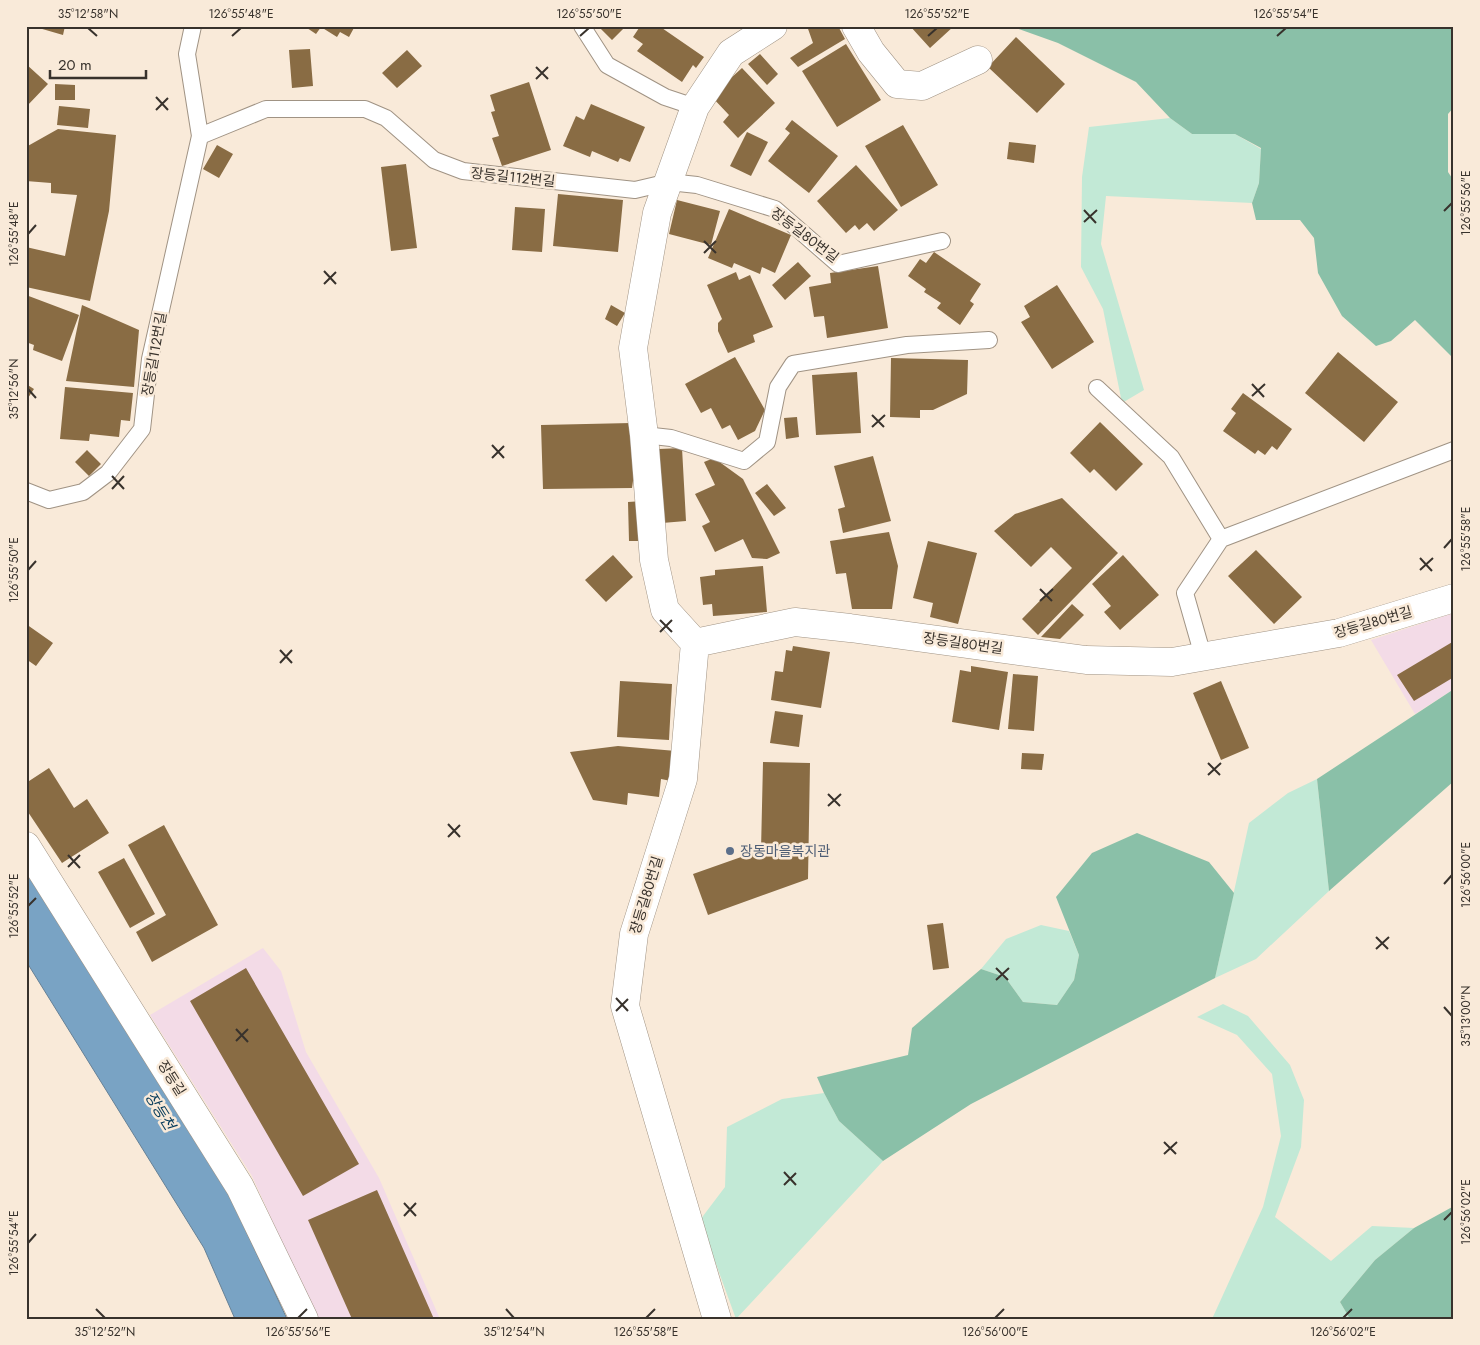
<svg xmlns="http://www.w3.org/2000/svg" width="1480" height="1345" font-family="Jost,'Noto Sans KR',sans-serif">
<rect width="100%" height="100%" fill="#f9ead9"/>
<!-- industrial -->
<path fill="#f3dbe7" d="M1454 613V689L1415 714 1371 640Z
M263 948 281 971 306 1052 379 1178 440 1319H317L252 1176 150 1015Z"/>
<!-- green -->
<path fill="#c2e9d6" d="M1170 118 1192 134H1235L1261 149 1259 183 1252 203 1106 196 1101 244 1144 390 1122 403 1103 309 1081 267 1082 177 1089 127Z
M1317 779 1329 891 1256 959 1215 978 1249 823 1288 793Z
M1041 925 1069 931 1079 955 1074 980 1057 1005 1023 1002 1005 977 981 969 1006 939Z
M1223 1004 1248 1016 1290 1065 1304 1100 1301 1147 1275 1217 1331 1261 1372 1226 1414 1228 1375 1260 1340 1302 1350 1319H1212L1263 1207 1281 1136 1272 1074 1237 1035 1197 1017Z
M824 1093 839 1121 883 1161 736 1319 700 1220 725 1187 727 1127 782 1099Z"/>
<!-- forest -->
<path fill="#8ac0a8" d="M979 26H1454V107L1448 114V172L1454 181V359L1415 320 1391 341 1376 346 1342 316 1318 273 1314 238 1300 220H1256L1252 203 1259 183 1261 148 1235 134H1192L1170 118 1136 82 1058 43 1016 28 981 29Z
M1454 689V781L1329 891 1317 779Z
M1137 833 1209 862 1234 893 1215 978 971 1104 883 1161 839 1121 824 1093 817 1077 908 1055 912 1028 981 969 1005 977 1023 1002 1057 1005 1074 980 1079 955 1056 897 1092 853Z
M1454 1206V1319H1350L1340 1302 1375 1260 1414 1228Z"/>
<!-- water -->
<path fill="#79a3c4" stroke="#668196" d="M26 870 229 1194 287 1319H235L204 1248 26 961Z"/>
<!-- building -->
<path fill="#896c44" d="M32 26H65L63 35Z
M304 26H355L349 37 340 32 337 37 321 27 316 34Z
M598 26H626L612 40Z
M636 26H659L704 57 696 68 693 65 682 82 637 51 643 44 633 37 639 28Z
M807 26H838L845 39 798 67 790 58 813 43Z
M910 26H954L930 48Z
M1016 37 1065 84 1037 113 988 67Z
M846 44 881 100 837 127 802 71Z
M310 49 313 86 292 88 289 50Z
M407 50 422 66 397 88 382 73Z
M760 54 778 74 767 85 748 64Z
M26 64 48 84 26 107Z
M742 68 775 103 738 138 723 122 729 115 711 96Z
M529 82 551 150 502 166 492 138 499 136 491 112 495 111 490 95Z
M55 84 75 85V100H55Z
M591 104 645 127 630 162 620 158 618 162 592 151 590 157 563 146 576 116 584 120Z
M59 106 90 109 88 128 57 125Z
M792 120 838 156 809 193 768 161 790 133 785 129Z
M903 125 938 185 901 207 865 146Z
M58 129 116 135 109 211 90 301 26 287V247L65 256 77 195 51 193V183L26 181V147Z
M747 132 768 142 751 176 730 166Z
M1009 142 1036 145 1034 163 1007 159Z
M217 145 233 154 219 178 203 169Z
M406 164 417 248 391 251 381 167Z
M856 165 898 210 874 231 867 223 859 230 855 225 846 233 817 201Z
M558 194 623 200 618 252 553 246Z
M677 200 720 211 711 245 669 234Z
M515 207 545 209 542 252 512 250Z
M729 209 791 235 775 273 762 267 760 274 734 263 732 268 708 258Z
M934 252 981 284 970 301 974 304 960 325 937 308 941 303 924 292 926 289 908 276 920 259 926 263Z
M798 262 811 276 785 300 772 285Z
M878 266 888 328 827 338 824 316 814 317 809 287 831 283 830 273Z
M736 272 739 280 750 275 773 327 753 335 755 342 728 353 718 331V323L722 319 707 285Z
M1057 285 1094 342 1052 369 1021 322 1030 317 1024 306Z
M26 295 79 315 62 361 33 350 34 345 26 342Z
M82 305 139 330 134 387 66 381Z
M611 305 625 313 617 326 605 319Z
M1338 352 1398 402 1364 442 1305 393Z
M735 357 765 410 755 431 738 440 730 425 722 429 711 408 701 413 685 384Z
M891 358 968 360 967 394 933 410H920V418L890 417Z
M857 372 861 433 816 435 812 375Z
M26 384 34 389 26 401Z
M65 387 133 393 130 421 121 420 119 437 90 434 89 441 60 439Z
M1243 393 1292 429 1277 450 1272 446 1265 455 1258 450 1255 454 1223 431 1236 413 1231 409Z
M797 417 799 437 786 439 784 418Z
M1100 422 1143 464 1116 491 1094 469 1090 473 1070 453Z
M631 423 641 481H633L632 488 543 489 541 425Z
M682 448 686 521 662 523 659 449Z
M87 450 101 464 89 476 75 462Z
M873 456 891 521 843 533 838 509 845 507 834 466Z
M714 458 743 479 780 553 767 559 752 558 743 539 715 552 702 526 710 522 695 494 715 485 704 462Z
M767 484 786 508 774 516 755 493Z
M1062 498 1118 553 1038 635 1022 619 1072 568 1051 547 1031 567 994 531 1015 514Z
M643 501 645 541H629L628 502Z
M889 532 898 566 892 609H852L846 573 836 574 830 541Z
M928 541 977 553 958 624 930 617 933 603 913 598Z
M1256 550 1302 597 1274 624 1228 576Z
M613 555 633 577 606 602 585 580Z
M1123 555 1159 595 1120 630 1104 612 1111 606 1092 584Z
M763 566 767 612 713 616 712 604 703 605 700 577 715 575V570Z
M1072 604 1084 615 1060 639 1041 637Z
M26 624 53 643 36 666 26 659Z
M1454 641V677L1414 701 1397 675Z
M793 646 830 652 821 708 771 700 775 671 783 672 786 650 792 651Z
M971 666 1008 672 999 730 952 722 960 670 971 672Z
M1013 674 1038 676 1034 731 1008 729Z
M620 681 672 684 669 740 617 737Z
M1221 681 1249 748 1221 760 1193 693Z
M775 711 803 715 799 747 770 743Z
M618 746 676 751 671 781 661 779 659 797 628 793 627 805 593 800 570 752Z
M1022 753 1044 754 1042 770 1021 769Z
M763 762 810 763 808 879 708 915 693 874 761 850Z
M49 768 74 808 87 799 109 833 62 863 26 809V783Z
M164 825 218 925 152 962 136 932 166 915 128 845Z
M124 858 155 914 130 928 98 872Z
M943 923 949 968 933 970 927 925Z
M246 968 359 1164 303 1196 190 1001Z
M377 1190 434 1319H352L308 1220Z"/>
<g fill="none" stroke-linecap="round" stroke-linejoin="round">
<defs>
<path id="service" d="M582 26 607 65 665 97 695 107
M200 136 266 109H365L386 118 434 160 463 171 635 190 669 182 697 185 775 209 838 264 942 241
M1097 388 1171 457 1221 539 1185 593 1203 656
M644 435 671 438 744 461 767 442 778 387 793 364 907 345 989 340
M26 491 49 500 83 492 108 473 142 429 150 359 200 136 187 54 193 26
M1221 539 1454 450"/>
<path id="minor" d="M856 26 871 52 897 84 922 86 978 60
M695 643 795 622 850 628 1086 660 1172 662 1339 633 1454 598
M26 846 240 1187 304 1319
M717 1319 625 1006 634 934 683 779 695 643 665 610 654 560 644 435 633 348 657 213 695 107 731 53 773 26"/>
</defs>
<!-- service casing -->
<use href="#service" stroke="#a09384" stroke-width="18"/>
<!-- minor casing -->
<use href="#minor" stroke="#a09384" stroke-width="29"/>
<!-- service -->
<use href="#service" stroke="#fff" stroke-width="16"/>
<!-- minor -->
<use href="#minor" stroke="#fff" stroke-width="28"/>
</g>
<!-- ticks -->
<path fill="none" stroke="#38322c" stroke-width="2" d="M88 28 97 36M232 36 241 28M580 36 589 28M928 36 937 28M1277 36 1286 28M536 67 548 79M536 79 548 67M156 97 168 110M156 110 168 98M1084 210 1096 223M1444 211 1452 203M1084 222 1097 210M28 234 36 225M704 241 716 253M704 253 716 241M324 271 336 284M324 284 336 272M1252 384 1264 397M28 389 36 398M1252 396 1265 384M872 415 884 427M872 427 885 415M492 445 504 458M492 458 504 446M112 476 124 489M112 489 124 476M1444 548 1452 539M1420 558 1432 571M28 570 36 561M1420 570 1433 558M1040 589 1052 601M1040 601 1053 589M660 620 672 632M660 632 672 620M280 650 292 663M280 663 292 650M1208 763 1220 775M1208 775 1221 763M828 794 840 806M828 806 841 794M448 824 460 837M448 837 460 825M68 855 80 868M68 867 80 855M1444 884 1452 875M28 906 36 898M1376 937 1388 949M1376 949 1389 937M996 968 1008 980M996 980 1009 968M616 998 628 1011M1444 1007 1452 1016M616 1011 628 999M236 1029 248 1042M236 1041 248 1029M1164 1142 1176 1154M1164 1154 1177 1142M784 1172 796 1185M784 1185 796 1173M404 1203 416 1216M404 1216 416 1203M1444 1220 1452 1212M28 1243 36 1234M96 1309 105 1318M506 1309 514 1318M298 1318 307 1309M646 1318 655 1309M995 1318 1004 1309M1343 1318 1352 1309"/>
<!-- markers -->
<circle fill="#5c6f8a" stroke="#f9ead9" stroke-width="2" cx="730" cy="851" r="5"/>
<g text-anchor="middle" dominant-baseline="central" stroke-width="5" stroke-linejoin="round" paint-order="stroke">
<!-- street labels -->
<g font-size="14" fill="#38322c" stroke="#f9ead9">
<text transform="translate(513 177) rotate(6)">장등길112번길</text>
<text transform="translate(805 235) rotate(37)">장등길80번길</text>
<text transform="translate(154 354) rotate(-80)">장등길112번길</text>
<text transform="translate(1373 622) rotate(-16)">장등길80번길</text>
<text transform="translate(963 643) rotate(8)">장등길80번길</text>
<text transform="translate(646 895) rotate(-73)">장등길80번길</text>
<text transform="translate(172 1078) rotate(58)">장등길</text>
</g>
<!-- service labels -->
<g font-size="14" fill="#4e5e75" stroke="#f9ead9" text-anchor="start">
<text x="740" y="851">장동마을복지관</text>
</g>
<!-- water labels -->
<g font-size="15" font-style="italic" fill="#043a5a" stroke="#f9ead9">
<text transform="translate(160 1111) rotate(58)">장등천</text>
</g>
</g>
<!-- border -->
<rect width="1480" height="1345" fill="none" stroke="#f9ead9" stroke-width="55"/>
<!-- scale -->
<path d="M50 70v8h96v-8" fill="none" stroke="#38322c" stroke-width="2.5"/>
<text x="58" y="70" font-size="15" fill="#38322c" stroke="#f9ead9" stroke-width="4" paint-order="stroke">20 m</text>
<rect x="28" y="28" width="1424" height="1290" fill="none" stroke="#38322c" stroke-width="2"/>
<g font-size="12" text-anchor="middle" fill="#38322c">
<text x="88" y="18">35°12'58"N</text>
<text x="241" y="18">126°55'48"E</text>
<text x="589" y="18">126°55'50"E</text>
<text x="937" y="18">126°55'52"E</text>
<text x="1286" y="18">126°55'54"E</text>
<text transform="translate(1466 203) rotate(-90)" y="4">126°55'56"E</text>
<text transform="translate(14 234) rotate(-90)" y="4">126°55'48"E</text>
<text transform="translate(14 389) rotate(-90)" y="4">35°12'56"N</text>
<text transform="translate(1466 539) rotate(-90)" y="4">126°55'58"E</text>
<text transform="translate(14 570) rotate(-90)" y="4">126°55'50"E</text>
<text transform="translate(1466 875) rotate(-90)" y="4">126°56'00"E</text>
<text transform="translate(14 906) rotate(-90)" y="4">126°55'52"E</text>
<text transform="translate(1466 1016) rotate(-90)" y="4">35°13'00"N</text>
<text transform="translate(1466 1212) rotate(-90)" y="4">126°56'02"E</text>
<text transform="translate(14 1243) rotate(-90)" y="4">126°55'54"E</text>
<text x="105" y="1336">35°12'52"N</text>
<text x="298" y="1336">126°55'56"E</text>
<text x="514" y="1336">35°12'54"N</text>
<text x="646" y="1336">126°55'58"E</text>
<text x="995" y="1336">126°56'00"E</text>
<text x="1343" y="1336">126°56'02"E</text>
</g>
</svg>
